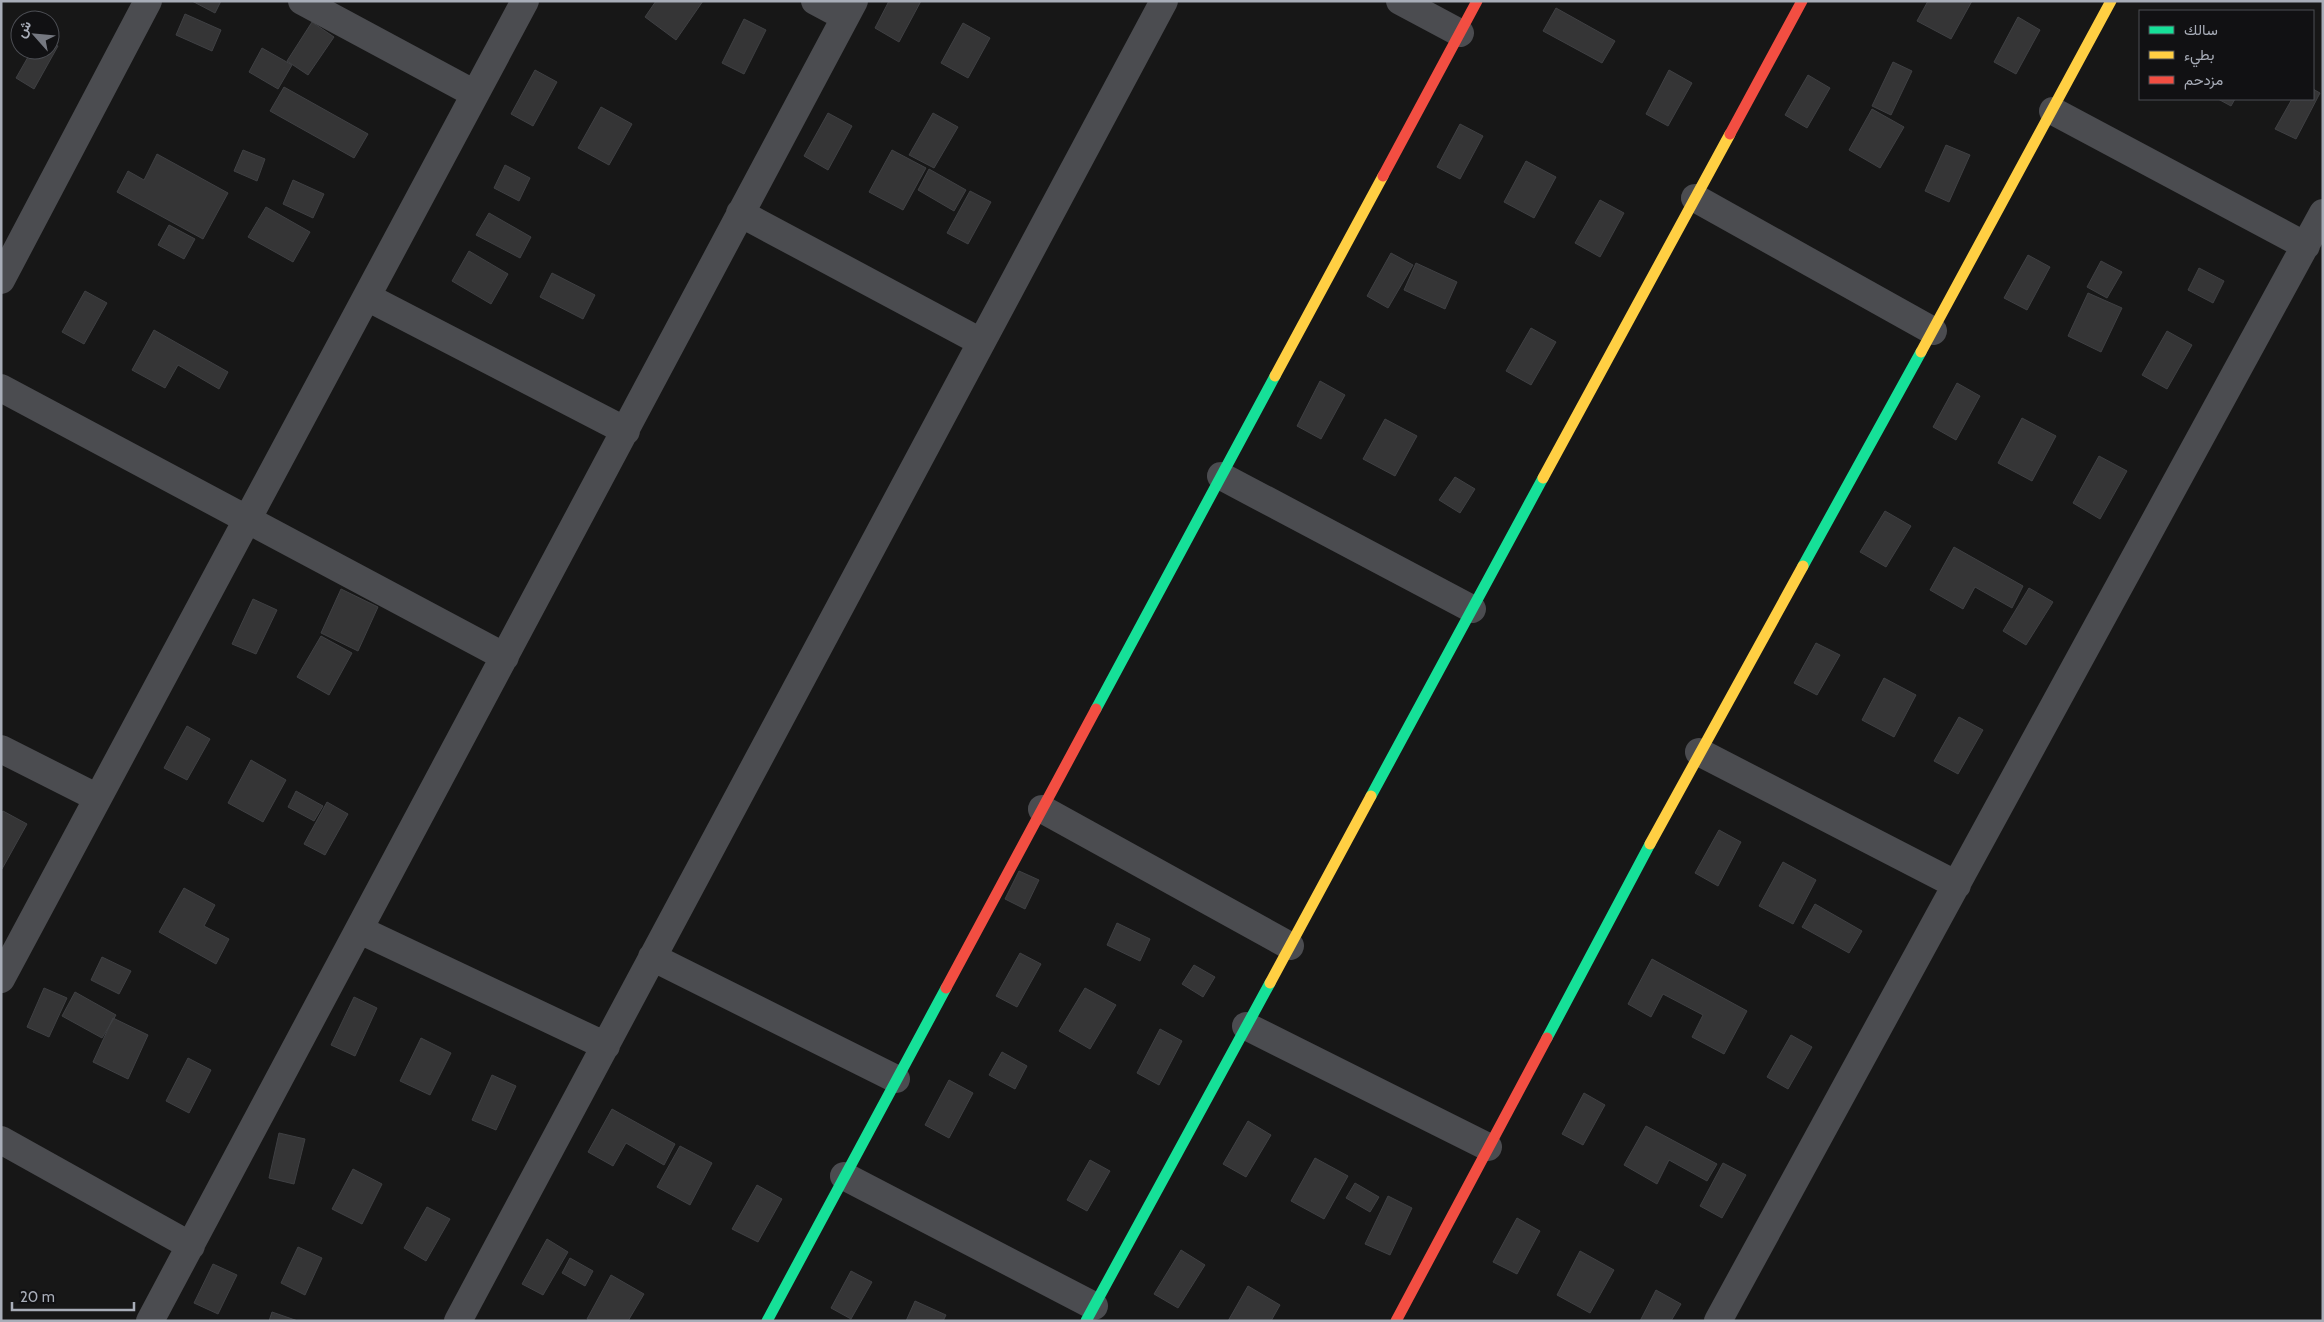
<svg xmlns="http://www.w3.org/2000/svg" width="2324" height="1322" font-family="Cabin,Vazirmatn,sans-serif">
<rect width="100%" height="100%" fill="#171717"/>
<!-- building -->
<path fill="#353536" stroke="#3f4043" d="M192 1H221L215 13Z
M656 1H703L676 40 645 17Z
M889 1H921L899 42 875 28Z
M1928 1H1972L1951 39 1917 21Z
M1556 8 1615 41 1602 63 1543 31Z
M185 14 221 30 212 51 176 35Z
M2018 17 2040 30 2016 74 1994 62Z
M744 19 766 30 744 74 722 63Z
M312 22 334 37 308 75 287 61Z
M963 23 990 38 968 78 941 63Z
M50 42 58 46 34 89 16 78 32 50H50Z
M262 48 292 65 278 89 249 72Z
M1893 62 1912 71 1891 115 1872 106Z
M535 70 557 82 533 126 511 114Z
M1669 70 1692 83 1668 126 1646 114Z
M1808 75 1830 88 1807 128 1785 115Z
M284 87 368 134 354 158 270 111Z
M2313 89 2320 93 2296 139 2275 129 2292 99H2313Z
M2218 99H2235L2231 106Z
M601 107 632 124 609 165 578 148Z
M1872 109 1904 127 1880 168 1849 150Z
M828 113 852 126 828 170 804 156Z
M933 113 958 127 934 168 909 155Z
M1460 124 1483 136 1460 179 1437 167Z
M1946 145 1970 155 1949 202 1925 191Z
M243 150 265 159 257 181 234 171Z
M892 150 926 168 903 210 869 192Z
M157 154 228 193 203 239 117 192 128 171 144 180Z
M1526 161 1556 177 1534 218 1504 202Z
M505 165 530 178 519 201 494 188Z
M929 169 966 190 954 211 918 190Z
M293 180 324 194 313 218 283 204Z
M970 191 991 202 968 244 947 233Z
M1600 200 1624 213 1600 257 1575 243Z
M266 207 310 232 293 262 248 237Z
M489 213 531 237 520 258 476 235Z
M169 225 195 239 184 259 158 245Z
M469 251 508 274 491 304 452 281Z
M1391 253 1413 265 1388 308 1367 296Z
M2028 255 2050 267 2027 310 2004 298Z
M2101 261 2122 272 2107 298 2087 287Z
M1416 263 1457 282 1445 309 1404 290Z
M2199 268 2224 281 2213 303 2188 290Z
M552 273 595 295 583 319 540 297Z
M85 291 107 303 84 344 62 332Z
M2088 293 2122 308 2101 352 2068 336Z
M1531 328 1556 342 1531 385 1506 371Z
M154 330 228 372 219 389 178 365 165 388 132 370Z
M2167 331 2192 345 2167 389 2142 375Z
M1320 381 1345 395 1321 439 1297 426Z
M1957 383 1980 396 1956 440 1933 427Z
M2022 418 2056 436 2032 481 1998 463Z
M1385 419 1417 436 1395 476 1363 459Z
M2099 456 2127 471 2100 519 2073 503Z
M1455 477 1475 489 1460 513 1439 500Z
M1885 511 1911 526 1886 567 1860 552Z
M1954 547 2023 586 2012 608 1975 587 1963 609 1930 590Z
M2029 588 2053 602 2026 645 2003 631Z
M341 589 378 607 358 651 321 633Z
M253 599 277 610 256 654 232 644Z
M321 636 352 653 329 695 297 677Z
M1816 643 1840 655 1817 695 1794 683Z
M1884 678 1916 695 1894 737 1862 720Z
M1959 717 1983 730 1958 774 1934 761Z
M187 726 210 739 187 780 164 768Z
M251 760 286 780 263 822 228 803Z
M296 791 323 806 314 821 288 807Z
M327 802 348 814 325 855 304 844Z
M3 811 27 824 2 869 1 814Z
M1719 830 1741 842 1718 886 1695 873Z
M1783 862 1816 880 1793 924 1759 906Z
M1019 871 1039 880 1025 909 1005 899Z
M184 888 215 905 204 926 229 939 216 964 159 932Z
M1815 904 1862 931 1849 953 1802 927Z
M1117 923 1150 939 1140 961 1107 945Z
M1020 953 1041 964 1017 1007 996 996Z
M102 957 131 971 119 994 91 980Z
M1652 959 1747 1011 1724 1054 1692 1037 1703 1015 1663 994 1651 1017 1628 1004Z
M1194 965 1215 977 1203 997 1182 984Z
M44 988 67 998 49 1037 27 1027Z
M1085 988 1116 1005 1090 1049 1059 1031Z
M75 992 116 1015 102 1038 62 1016Z
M354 997 377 1008 355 1056 331 1045Z
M113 1018 148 1035 128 1079 93 1062Z
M1160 1029 1182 1041 1159 1085 1137 1073Z
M1791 1035 1812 1047 1788 1089 1767 1077Z
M421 1038 451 1053 430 1095 400 1081Z
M1002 1052 1027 1066 1015 1089 989 1075Z
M188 1058 211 1070 189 1113 166 1101Z
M492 1075 516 1086 496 1130 472 1120Z
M949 1080 973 1093 949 1138 925 1125Z
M1584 1093 1605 1105 1583 1145 1562 1134Z
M612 1109 675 1144 664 1165 626 1143 613 1166 588 1152Z
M1248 1121 1271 1135 1246 1177 1223 1164Z
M1646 1126 1717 1164 1707 1181 1669 1160 1657 1184 1624 1165Z
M279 1133 305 1139 294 1184 269 1178Z
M680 1146 712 1163 690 1205 657 1187Z
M1315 1158 1348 1176 1324 1219 1291 1201Z
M1090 1160 1110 1171 1087 1211 1067 1200Z
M1723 1163 1746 1175 1722 1218 1700 1206Z
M353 1169 382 1184 362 1224 332 1209Z
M1355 1183 1379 1197 1370 1212 1346 1198Z
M757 1185 782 1199 758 1242 732 1229Z
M1388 1196 1412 1208 1390 1255 1365 1244Z
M427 1207 450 1219 426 1261 404 1248Z
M1517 1218 1540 1231 1517 1274 1493 1262Z
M547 1239 568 1252 543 1295 522 1284Z
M298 1247 322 1258 305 1295 281 1283Z
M1181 1250 1205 1265 1178 1308 1154 1294Z
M1580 1251 1614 1270 1590 1313 1557 1295Z
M570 1258 593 1271 585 1286 562 1273Z
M213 1264 237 1275 218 1314 194 1303Z
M851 1271 872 1282 851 1319 831 1308Z
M611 1275 644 1294 628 1321H591L587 1319Z
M1248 1286 1280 1305 1271 1321H1228Z
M1656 1290 1681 1304 1671 1321H1640Z
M915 1301 946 1315 943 1321H906Z
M272 1312 298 1321H269Z"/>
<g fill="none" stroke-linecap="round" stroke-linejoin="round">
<!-- street -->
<path stroke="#4b4c50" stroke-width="28" d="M302 1 475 94
M815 1 845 17
M1400 1 1460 33
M2053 111 2306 246
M1695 198 1933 331
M740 213 981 342
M1 280 148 1
M367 297 626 431
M1 388 505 657
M1221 476 1472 609
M1 749 98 798
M1699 752 1957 885
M1042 809 1290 946
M360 930 606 1046
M652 957 896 1079
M1 979 525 1
M1246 1026 1488 1147
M1 1140 191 1246
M844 1176 1094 1306
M150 1321 854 1
M458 1321 1164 1
M1718 1321 2323 213"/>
<!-- fast -->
<path stroke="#16e098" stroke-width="11" d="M1803 566 1921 352
M1096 709 1275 376
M1371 796 1543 478
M1547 1038 1650 844
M767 1321 946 988
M1086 1321 1270 983"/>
<!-- slow -->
<path stroke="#ffcf43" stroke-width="11" d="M1921 352 2111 1
M1275 376 1383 176
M1543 478 1730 134
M1650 844 1803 566
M1270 983 1371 796"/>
<!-- jam -->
<path stroke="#f24e42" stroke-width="11" d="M1730 134 1802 1
M1383 176 1477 1
M946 988 1096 709
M1396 1321 1547 1038"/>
</g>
<!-- border -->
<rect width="2324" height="1322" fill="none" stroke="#a8adb8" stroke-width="5"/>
<!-- legend -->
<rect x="2139" y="10" width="175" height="90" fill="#111113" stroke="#4d4f55"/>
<rect x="2149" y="26" width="25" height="8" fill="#16e098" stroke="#4d4f55"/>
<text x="2184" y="35" font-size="15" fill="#a8adb8">سالك</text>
<rect x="2149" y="51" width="25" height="8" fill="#ffcf43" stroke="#4d4f55"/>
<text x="2184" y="60" font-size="15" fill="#a8adb8">بطيء</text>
<rect x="2149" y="76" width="25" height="8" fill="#f24e42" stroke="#4d4f55"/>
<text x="2184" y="85" font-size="15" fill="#a8adb8">مزدحم</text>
<!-- north arrow -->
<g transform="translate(35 35) rotate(297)"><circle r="24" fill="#111113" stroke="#4d4f55"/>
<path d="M0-4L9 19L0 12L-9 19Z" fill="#757880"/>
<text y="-8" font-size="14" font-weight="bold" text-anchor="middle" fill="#a8adb8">ش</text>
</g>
<!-- scale -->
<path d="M12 1302v8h122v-8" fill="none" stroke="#a8adb8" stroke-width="2.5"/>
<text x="20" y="1302" font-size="15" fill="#a8adb8" stroke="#111113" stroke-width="4" paint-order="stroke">20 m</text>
</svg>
